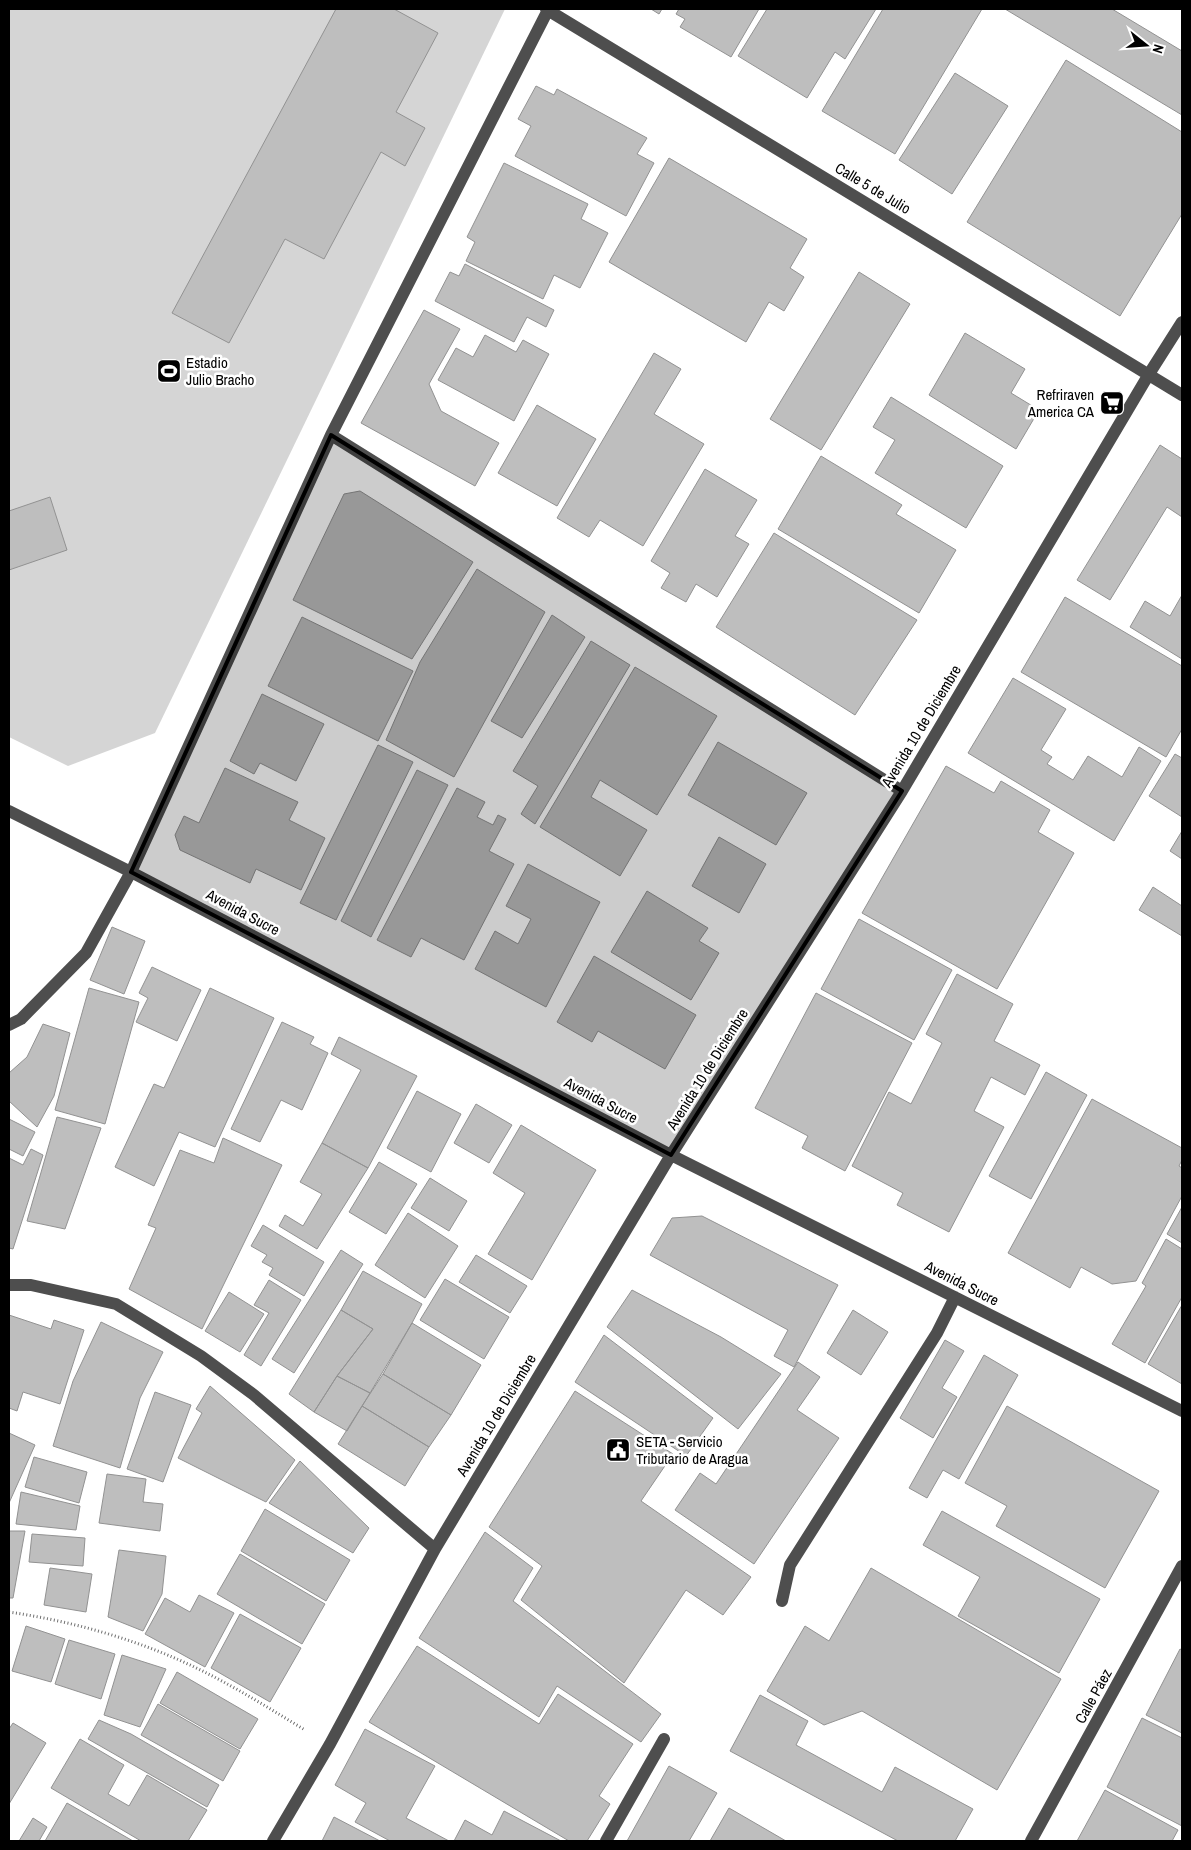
<svg xmlns="http://www.w3.org/2000/svg" width="1191" height="1850" font-family="'Archivo Narrow',sans-serif">
<rect width="100%" height="100%" fill="#fff"/>
<!-- green -->
<path fill="#d5d5d5" d="M9 9H505L155 733 68 766 9 737Z"/>
<!-- building -->
<path fill="#bebebe" stroke="#929292" d="M336 9H394L438 33 396 112 425 128 405 166 381 152 324 259 285 239 229 343 172 313Z
M651 9H662L659 14Z
M679 9H759L731 57 680 27 685 19 676 14Z
M767 9H876L845 59 835 52 807 98 738 56Z
M883 9H982L895 154 822 111Z
M1005 9H1112L1182 51V115Z
M1066 60 1182 132V214L1120 316 967 222Z
M955 73 1008 106 952 194 899 160Z
M536 86 554 95 557 89 647 138 637 154 654 163 626 216 515 156 531 126 518 119Z
M669 158 807 239 790 268 804 277 784 311 769 302 746 342 609 262Z
M504 163 588 204 581 219 608 233 580 288 554 275 543 299 466 261 475 242 467 237Z
M465 264 554 310 546 327 527 317 514 342 435 301 450 272 459 276Z
M859 272 910 304 821 450 770 419Z
M424 310 460 329 429 384 441 411 499 443 475 486 361 423Z
M965 333 1025 369 1011 393 1039 410 1016 449 929 395Z
M485 335 516 352 523 340 549 354 514 421 438 380 456 348 473 357Z
M654 353 681 369 654 414 704 444 643 546 600 520 589 537 557 518Z
M891 397 1003 466 966 528 875 473 895 440 873 427Z
M537 405 596 439 557 506 498 473Z
M1160 445 1182 459V517L1167 507 1110 600 1077 580Z
M821 456 902 505 896 514 956 550 919 613 778 529Z
M705 469 757 500 735 536 749 544 717 597 696 584 686 602 661 588 670 573 651 561Z
M360 491 473 562 412 659 293 600 344 494Z
M50 497 67 550 9 570V511Z
M774 533 917 620 855 715 716 627Z
M477 569 545 612 454 777 386 740 420 662Z
M1182 595V659L1130 627 1145 601 1170 616Z
M1065 597 1182 666V729L1166 757 1021 672Z
M552 615 585 637 522 738 491 721Z
M302 617 413 671 378 741 268 686Z
M591 641 630 665 535 824 521 814 538 786 513 771Z
M635 667 717 716 657 815 600 780 591 797 647 830 620 876 540 827Z
M1013 678 1066 709 1041 750 1052 757 1047 764 1073 780 1088 756 1122 777 1139 747 1161 761 1114 841 968 753Z
M262 694 324 724 296 781 260 763 254 774 230 761Z
M718 742 807 793 776 845 688 795Z
M378 745 413 762 336 920 300 903Z
M1175 754 1182 758V817L1149 796Z
M946 766 994 793 1001 781 1050 810 1038 832 1074 853 997 989 862 913Z
M225 768 298 802 289 820 325 838 301 890 256 869 250 883 180 850 175 835 184 816 199 823Z
M417 770 448 785 371 937 341 921Z
M457 788 485 802 477 817 493 825 498 815 506 819 489 851 514 864 464 960 421 938 411 957 377 940Z
M1182 831V859L1170 851Z
M719 837 766 864 739 913 692 886Z
M528 864 600 902 546 1007 475 969 495 931 518 944 531 919 506 906Z
M1153 887 1182 906V936L1139 910Z
M647 891 708 928 699 941 719 953 691 1000 611 952Z
M859 919 952 970 914 1040 821 989Z
M112 927 145 941 124 994 90 980Z
M594 956 696 1015 665 1069 598 1031 592 1042 557 1022Z
M152 967 201 990 177 1041 136 1022 148 998 139 993Z
M957 974 1013 1004 994 1041 1040 1065 1025 1095 991 1077 974 1111 1004 1127 949 1232 897 1205 903 1193 852 1166 889 1092 911 1104 942 1043 926 1034Z
M89 988 139 1002 105 1124 55 1110Z
M210 988 274 1018 215 1147 179 1132 154 1186 115 1167 154 1084 164 1088Z
M816 993 912 1043 845 1171 802 1148 808 1136 755 1108Z
M282 1022 314 1037 310 1044 328 1053 302 1110 281 1100 260 1142 231 1129Z
M43 1024 70 1033 54 1096 37 1127 9 1101V1073L27 1057Z
M339 1037 417 1076 368 1168 322 1143 361 1070 331 1054Z
M1046 1072 1087 1095 1031 1199 989 1176Z
M417 1091 461 1114 431 1172 387 1148Z
M1092 1099 1182 1148V1160L1179 1166 1182 1168V1196L1136 1281 1112 1284 1081 1267 1070 1288 1008 1253Z
M476 1104 512 1125 489 1163 454 1143Z
M57 1117 101 1128 65 1229 27 1221Z
M9 1119 35 1132 23 1156 9 1149Z
M521 1125 596 1170 532 1280 488 1254 525 1193 493 1173Z
M223 1138 282 1165 202 1329 129 1289 156 1228 148 1225 180 1150 214 1163Z
M322 1143 368 1168 317 1249 279 1226 285 1215 303 1226 322 1194 300 1182Z
M31 1149 43 1155 13 1249 9 1248V1158L23 1165Z
M379 1162 417 1184 386 1234 349 1212Z
M430 1178 467 1201 449 1231 411 1208Z
M1182 1207V1243L1167 1234Z
M408 1213 458 1246 425 1298 375 1265Z
M702 1216 838 1285 794 1367 774 1356 788 1330 650 1255 672 1218Z
M263 1225 324 1262 304 1296 269 1275 273 1268 262 1262 267 1255 251 1246Z
M1166 1239 1182 1249V1297L1145 1363 1112 1344 1146 1286 1142 1283Z
M341 1250 363 1264 294 1373 272 1359Z
M476 1255 527 1286 510 1313 459 1282Z
M363 1271 422 1304 412 1323 370 1393 337 1376 373 1329 341 1310Z
M445 1279 509 1317 484 1359 420 1320Z
M269 1280 301 1300 261 1366 244 1355 269 1313 254 1305Z
M632 1290 721 1337 781 1374 738 1429 607 1327Z
M229 1292 264 1314 240 1352 205 1331Z
M1182 1305V1384L1148 1364Z
M341 1310 373 1329 337 1376 314 1412 289 1394Z
M853 1310 888 1332 861 1375 827 1353Z
M9 1315 51 1329 54 1320 84 1330 60 1404 23 1392 17 1411 9 1408Z
M101 1322 163 1352 140 1398 120 1468 53 1446 73 1381Z
M412 1323 481 1365 451 1415 383 1374Z
M604 1335 713 1418 686 1456 575 1382Z
M945 1340 964 1351 942 1388 957 1397 933 1438 900 1418Z
M984 1355 1018 1375 959 1479 943 1470 927 1498 909 1488Z
M798 1362 820 1377 797 1410 839 1438 754 1564 675 1510 700 1473 716 1484Z
M383 1374 451 1415 429 1447 362 1406Z
M337 1376 370 1393 347 1431 314 1412Z
M210 1386 295 1460 266 1502 178 1458 202 1413 196 1409Z
M575 1391 673 1454 641 1501 751 1577 723 1615 686 1590 624 1683 521 1600 542 1566 489 1527Z
M155 1392 191 1405 163 1482 127 1469Z
M362 1406 429 1447 405 1486 338 1444Z
M1007 1406 1159 1491 1105 1588 996 1526 1007 1506 965 1483Z
M9 1433 35 1445 9 1503Z
M34 1457 87 1472 79 1503 25 1487Z
M300 1461 369 1528 353 1553 269 1503Z
M107 1474 146 1479 143 1502 163 1504 160 1531 99 1523Z
M21 1492 80 1506 76 1530 16 1524Z
M265 1509 350 1560 326 1601 241 1551Z
M942 1511 1100 1599 1059 1673 958 1616 980 1577 923 1545Z
M9 1531H25L13 1598H9Z
M485 1532 533 1568 513 1601 661 1714 641 1742 557 1686 539 1717 419 1638Z
M32 1534 85 1538 83 1566 29 1562Z
M119 1550 166 1556 162 1594 143 1631 108 1617Z
M240 1554 325 1604 302 1644 217 1594Z
M50 1568 92 1574 86 1612 44 1605Z
M871 1568 1061 1679 997 1790 862 1711 824 1725 767 1691 805 1626 829 1641Z
M199 1595 234 1613 205 1667 145 1634 165 1598 190 1612Z
M240 1614 301 1648 270 1702 211 1668Z
M26 1626 65 1639 51 1682 12 1671Z
M69 1640 115 1654 101 1699 55 1684Z
M417 1646 539 1724 558 1694 633 1744 599 1796 610 1804 587 1841H569L369 1722Z
M1180 1649 1182 1650V1733L1146 1715Z
M122 1655 166 1669 140 1727 104 1715Z
M177 1672 258 1719 240 1749 160 1703Z
M760 1695 808 1721 796 1745 882 1792 895 1767 973 1809 955 1841H898L730 1751Z
M158 1704 240 1751 223 1781 141 1735Z
M1142 1718 1182 1738V1826L1107 1787Z
M99 1720 131 1734 219 1785 207 1807 88 1739Z
M13 1723 46 1743 9 1804V1729Z
M365 1729 435 1766 406 1818 449 1841H390L355 1822 366 1803 335 1785Z
M80 1739 124 1765 108 1794 129 1806 147 1775 207 1810 188 1841H141L51 1788Z
M669 1766 717 1793 689 1841H627Z
M1105 1790 1178 1830 1172 1841H1077Z
M67 1803 133 1841H45Z
M729 1808 786 1841H710Z
M504 1811 561 1841H454L465 1820 492 1835Z
M334 1817 380 1841H322Z
M33 1818 47 1827 39 1841H19Z"/>
<g fill="none" stroke-linecap="round" stroke-linejoin="round">
<!-- path -->
<path stroke="#707070" stroke-width="3" stroke-dasharray="1 2.5" stroke-linecap="butt" d="M9 1612C70 1621 132 1638 188 1664 229 1683 267 1707 305 1730"/>
<!-- minor -->
<path stroke="#4e4e4e" stroke-width="12" d="M546 9 1182 395
M331 435 902 791
M9 811 131 872 671 1155 1182 1411
M9 1025 21 1019 86 953 131 872 331 435 548 10
M9 1285H31L116 1304 201 1356 254 1395 435 1549
M782 1601 790 1565 937 1333 955 1297
M273 1841 330 1744 435 1549 671 1155 902 791 1149 374 1182 322
M606 1841 664 1739
M1031 1841 1182 1566"/>
</g>
<!-- marked area -->
<path fill="#000" fill-opacity="0.2" stroke="#000" stroke-width="4" stroke-linejoin="round" d="M331 435 902 791 671 1155 131 872Z"/>
<!-- icons -->
<defs>
<symbol id="stadium-square" viewBox="-11 -11 22 22"><rect x="-9" y="-9" width="18" height="18" rx="4" fill="#000" stroke="#fff"/><path d="M0-5a6.5 5 0 1 0 0 10a6.5 5 0 1 0 0-10ZM-3.5-1.8h7v3.6h-7Z" fill="#fff"/></symbol>
<symbol id="supermarket-square" viewBox="-11 -11 22 22"><rect x="-9" y="-9" width="18" height="18" rx="4" fill="#000" stroke="#fff"/><path d="M-6-5.5h2.5l.6 2H6L4.5 2H-2.5L-4.4-4H-6ZM-1.5 3.2a1.3 1.3 0 1 0 .1 0ZM3 3.2a1.3 1.3 0 1 0 .1 0Z" fill="#fff"/></symbol>
<symbol id="civic-square" viewBox="-11 -11 22 22"><rect x="-9" y="-9" width="18" height="18" rx="4" fill="#000" stroke="#fff"/><path d="M-.6-6.5H3V-4.5H.6V-3L4-1V1h2V6H-6V1h2V-1L-.6-3ZM-1.2 2.5V6h2.4V2.5Z" fill="#fff"/></symbol>
</defs>
<g fill-rule="evenodd">
<use href="#stadium-square" x="155" y="357" width="28" height="28"/>
<use href="#supermarket-square" x="1098" y="389" width="28" height="28"/>
<use href="#civic-square" x="604" y="1436" width="28" height="28"/>
</g>
<g text-anchor="middle" dominant-baseline="central" stroke-width="5" stroke-linejoin="round" paint-order="stroke">
<!-- street labels -->
<g font-size="15" fill="#000" stroke="#fff">
<text transform="translate(873 188) rotate(31)">Calle 5 de Julio</text>
<text transform="translate(921 726) rotate(-59)">Avenida 10 de Diciembre</text>
<text transform="translate(243 912) rotate(28)">Avenida Sucre</text>
<text transform="translate(707 1069) rotate(-58)">Avenida 10 de Diciembre</text>
<text transform="translate(601 1100) rotate(28)">Avenida Sucre</text>
<text transform="translate(962 1283) rotate(27)">Avenida Sucre</text>
<text transform="translate(496 1415) rotate(-59)">Avenida 10 de Diciembre</text>
<text transform="translate(1093 1696) rotate(-61)">Calle Páez</text>
</g>
<!-- poi labels -->
<g font-size="15" fill="#000" stroke="#fff" text-anchor="start">
<text x="186" y="362">Estadio<tspan x="186" dy="17">Julio Bracho</tspan></text>
<text x="1094" y="394" text-anchor="end">Refriraven<tspan x="1094" dy="17">America CA</tspan></text>
<text x="636" y="1441">SETA - Servicio<tspan x="636" dy="17">Tributario de Aragua</tspan></text>
</g>
</g>
<!-- border -->
<rect width="1191" height="1850" fill="none" stroke="#000000" stroke-width="20"/>
<!-- north arrow -->
<g transform="translate(1146 45) rotate(107)" stroke="#ffffff" stroke-width="4" paint-order="stroke">
<path d="M0-4L9 19L0 12L-9 19Z" fill="#000000"/>
<text y="-8" font-size="14" font-weight="bold" text-anchor="middle" fill="#000000">N</text>
</g>
</svg>
